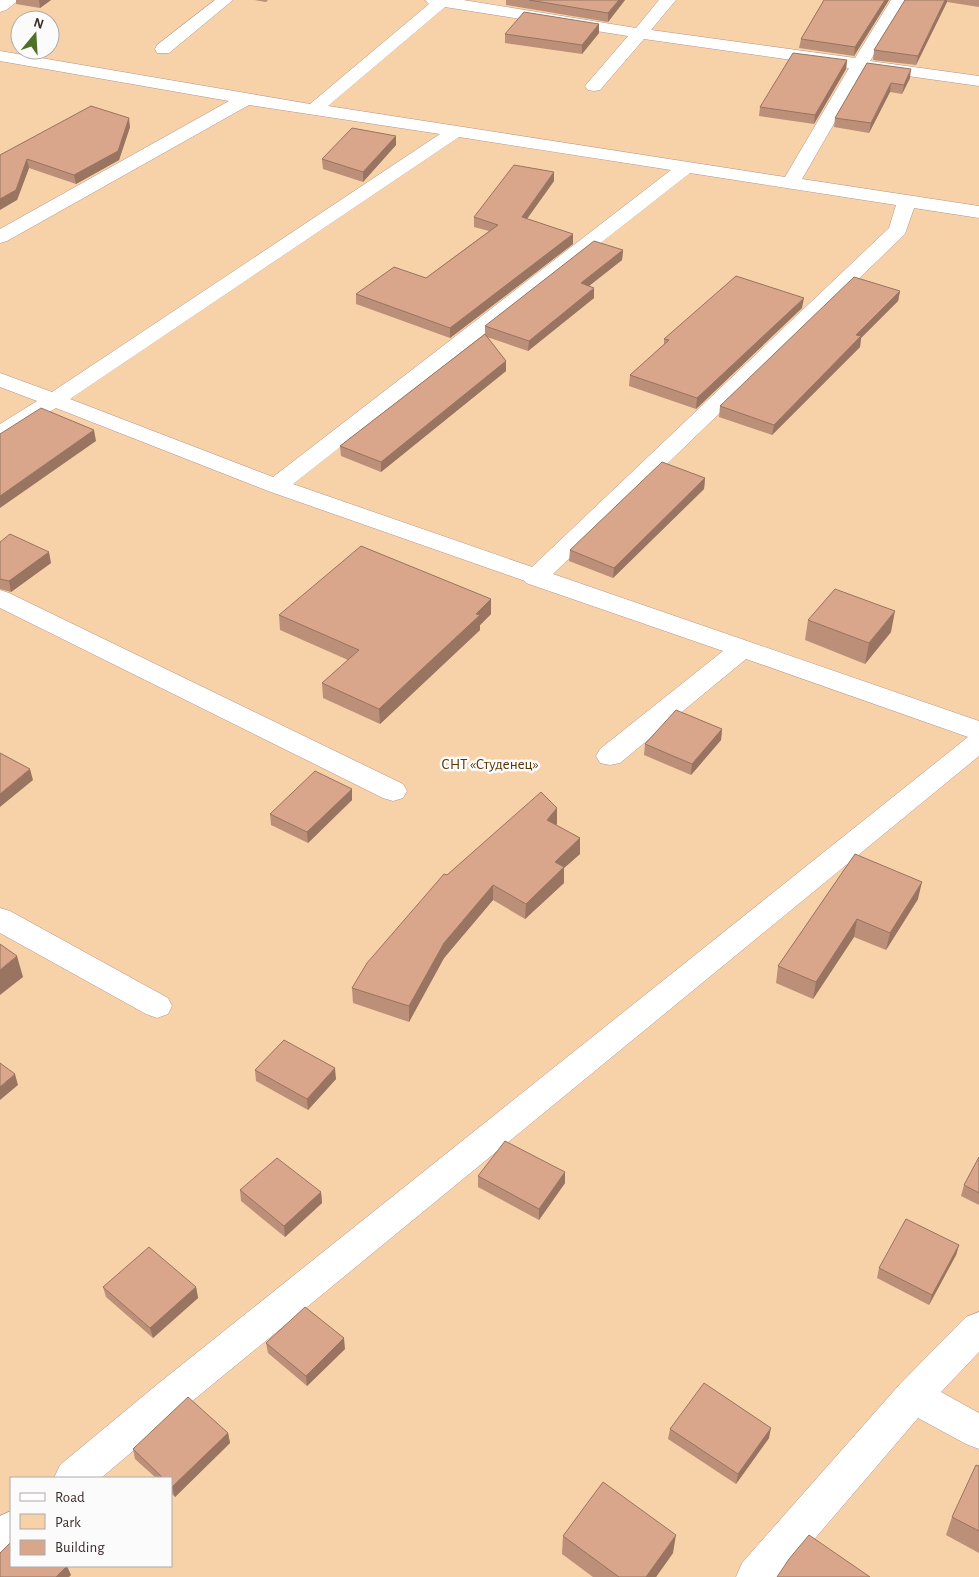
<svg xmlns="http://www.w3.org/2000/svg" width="979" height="1577" font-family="'Alegreya Sans',sans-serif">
<rect width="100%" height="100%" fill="#faeae7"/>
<!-- green -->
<path fill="#f7d2a9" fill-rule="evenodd" d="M0 0H979V1577H0ZM20 20H50V50H20ZM11 1478H171V1566H11Z"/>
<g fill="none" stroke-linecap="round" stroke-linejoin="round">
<defs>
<path id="minor" d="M0 0H19L6 10 0 12Z
M215 0H233L169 53H157L155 49 157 45Z
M425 0H463L636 28 659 0H676L651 30 855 58 891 0H907L870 61 979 76V86L865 70 802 179 979 206V218L914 208 905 234 553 574 979 721V756L185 1407 101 1478H54L60 1465 159 1383 968 737 746 659 620 763 610 765 600 763 596 756 600 749 723 651 526 583 525 581 268 491 56 408 8 438 0 440V424L37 401 0 387V373L52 392 440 134 249 105 7 241 0 243V229L229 101 0 61V51L310 104 429 4ZM445 7 628 36 585 86 588 90 594 91 600 90 644 39 849 68 785 177 328 106ZM459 137 671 170 273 477 70 399ZM690 173 896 205 889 228 532 567 293 484Z
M0 590 9 593 403 784 407 791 403 798 393 801 383 798 0 608Z
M0 908 10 911 168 998 172 1006 168 1014 157 1018 146 1014 0 933Z
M979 1312V1352L941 1392 979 1413V1449L966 1444 918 1418 782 1577H736L742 1563 900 1384 966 1317Z
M11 1511V1554L0 1559V1516Z"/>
</defs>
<!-- minor casing -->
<use href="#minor" stroke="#b6928c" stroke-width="1"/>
<!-- minor -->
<use href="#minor" fill="#fff" fill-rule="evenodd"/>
</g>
<!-- wall -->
<path fill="#bb8f78" d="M16 0H51L40 8 16 4Z
M254 0H268L266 2Z
M506 0H625L608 22 506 5Z
M824 0H889L854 56 799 48 801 39Z
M905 0H979V7L947 2 916 65 873 60 874 50Z
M599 24V33L582 54 505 43V34Z
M847 60 846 69 814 124 759 116 760 107Z
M867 63 910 78 902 94 890 92 869 133 834 127 835 118Z
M130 127 119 160 76 184 29 168 17 200 0 155Z
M396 136V145L363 182 323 169 322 159Z
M554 172V181L527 219 573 244 450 338 356 304V294L426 278 489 231 474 227V217Z
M623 250 622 260 589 286 594 298 528 351 487 337 506 361V371L381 472 341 456 340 446 485 334V326Z
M900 291 898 301 861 338 860 347 772 435 719 417 720 406Z
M802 308 696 409 629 386 630 375 664 345V339Z
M705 478 704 489 613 578 569 561 570 550Z
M0 542 51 563 11 592 0 589Z
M491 614 480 625V630L380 724 323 698 322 683 348 660 280 630 279 615Z
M808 620 891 632 865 664 805 640Z
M722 729 721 740 691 775 644 755 645 744Z
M352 789V800L308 843 271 825 270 814Z
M557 824 556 825 580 838V854L564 868V883L525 919 493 900 444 958 409 1022 353 1003 352 988 447 875Z
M855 854 918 899 886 950 854 937 813 999 776 983 778 966Z
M255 1070 336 1079 308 1110 256 1081Z
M979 1157V1205L961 1196 964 1185Z
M565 1172V1183L539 1220 478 1187V1176Z
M240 1190 321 1192 322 1203 285 1237 241 1201Z
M959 1245 956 1255 929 1305 877 1278 879 1268Z
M103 1287H196L198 1298 153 1338 106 1297Z
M266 1343 345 1349 307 1386 268 1353Z
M670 1429 769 1438 736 1484 668 1439Z
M228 1433 230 1443 175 1497 171 1493V1478H156L135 1459 133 1449Z
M979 1466V1553L946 1535 952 1517Z
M563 1536 673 1553 656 1577H593L562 1554Z"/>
<!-- shaded-wall -->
<path fill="#987461" d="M39 0H51L40 8Z
M619 0H625L608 22V13Z
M885 0H889L854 56 855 47Z
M945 0H947V2L916 65 918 56Z
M599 24V33L582 54V45Z
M847 60 846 69 814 124 815 115Z
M911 69 910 78 902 94 904 85Z
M891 83 890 92 869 133 871 123Z
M129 118 130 127 119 160 76 184 74 175Z
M396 136V145L363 182V172Z
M27 159 29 168 17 200 0 210V199Z
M554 172V181L521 227 522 217Z
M573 234V244L450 338V328Z
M623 250 622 260 580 293 581 283Z
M594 288V298L528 351 529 341Z
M900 291 898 301 861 338 860 347 772 435 774 425 856 335Z
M804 298 802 308 696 409 697 398Z
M506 361V371L381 472V462Z
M94 430 96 441 0 508V496Z
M705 478 704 489 613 578 614 568Z
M49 552 51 563 11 592 9 581Z
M491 599V614L480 625V630L380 724 379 709Z
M895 611 891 632 865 664 869 643Z
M722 729 721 740 691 775 692 764Z
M30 769 33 780 0 807V794Z
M352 789V800L308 843 307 832Z
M557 808V824L547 836V820Z
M580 838V854L564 868V883L525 919 526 904 555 862Z
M922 882 918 899 886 950 890 933Z
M493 885V900L444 958 409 1022V1006L444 943Z
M857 919 854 937 813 999 816 982Z
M17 956 23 977 0 995V970Z
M335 1068 336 1079 308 1110 307 1099Z
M15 1074 18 1085 0 1100V1087Z
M565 1172V1183L539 1220V1209Z
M321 1192 322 1203 285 1237 284 1226Z
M959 1245 956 1255 929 1305 932 1295Z
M196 1287 198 1298 153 1338 150 1328Z
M344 1338 345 1349 307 1386 306 1376Z
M771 1428 769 1438 736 1484 738 1474Z
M228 1433 230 1443 175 1497 172 1487Z
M676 1535 673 1553 656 1577H646Z
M67 1566 71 1575 69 1577H56Z"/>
<!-- building -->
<path fill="#d9a68b" stroke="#987461" d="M529 0H619L608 13Z
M824 0H885L855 47 801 39Z
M905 0H945L918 56 874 50Z
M524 12 599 24 582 45 505 34Z
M793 53 847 60 815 115 760 107Z
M867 63 911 69 904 85 891 83 871 123 835 118Z
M91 106 129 118 118 151 74 175 27 159 16 190 0 199V155Z
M352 128 396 136 363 172 322 159Z
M514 165 554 172 522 217 573 234 450 328 356 294 394 267 426 278 498 225 474 217Z
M594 241 623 250 581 283 594 288 529 341 485 326Z
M736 276 804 298 697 398 630 375 669 340 664 339Z
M854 277 900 291 856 335 861 336 774 425 720 406Z
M485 334 506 361 381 462 340 446Z
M41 408 94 430 0 496V434Z
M662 462 705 478 614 568 570 550Z
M10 534 49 552 9 581 0 579V542Z
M361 546 491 599 476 614 480 615 379 709 322 683 359 650 279 615Z
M835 589 895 611 869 643 808 620Z
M676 710 722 729 692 764 645 744Z
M0 753 30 769 0 794Z
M315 771 352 789 307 832 270 814Z
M541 792 557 808 547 820 580 838 555 862 564 867 526 904 493 885 444 943 409 1006 352 988 367 963 444 874 447 875Z
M855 854 922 882 890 933 857 919 816 982 778 966Z
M0 944 17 956 0 970Z
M284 1040 335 1068 307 1099 255 1070Z
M0 1063 15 1074 0 1087Z
M505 1141 565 1172 539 1209 478 1176Z
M979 1157V1193L964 1185Z
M277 1158 321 1192 284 1226 240 1190Z
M906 1219 959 1245 932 1295 879 1268Z
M149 1247 196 1287 150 1328 103 1287Z
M305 1307 344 1338 306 1376 266 1343Z
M704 1383 771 1428 738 1474 670 1429Z
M188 1397 228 1433 172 1487 171 1486V1478H163L133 1449Z
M976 1465 979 1466V1531L952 1517Z
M603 1482 676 1535 646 1577H619L563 1536Z
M809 1535 870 1577H777L789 1559Z
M11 1542V1566H67L56 1577H0V1553Z"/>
<g text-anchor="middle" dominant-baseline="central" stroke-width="5" stroke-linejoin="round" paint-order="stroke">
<!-- park labels -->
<g font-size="15" fill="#583400" stroke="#fbfbfb">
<text x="490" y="764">СНТ «Студенец»</text>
</g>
</g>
<!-- legend -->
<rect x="10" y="1477" width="162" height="90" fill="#fbfbfb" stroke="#afa9a8"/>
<rect x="20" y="1493" width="25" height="8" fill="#ffffff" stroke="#afa9a8"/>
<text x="55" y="1502" font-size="15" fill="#3d2e2b">Road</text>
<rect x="20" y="1514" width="25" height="15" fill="#f7d2a9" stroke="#afa9a8"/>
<text x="55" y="1527" font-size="15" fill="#3d2e2b">Park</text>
<rect x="20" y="1540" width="25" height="15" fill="#d9a68b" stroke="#afa9a8"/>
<text x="55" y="1552" font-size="15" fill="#3d2e2b">Building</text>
<!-- north arrow -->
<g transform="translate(35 35) rotate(18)"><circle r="24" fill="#fbfbfb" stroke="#afa9a8"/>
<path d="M0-4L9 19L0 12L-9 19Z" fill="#4f7027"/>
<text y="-8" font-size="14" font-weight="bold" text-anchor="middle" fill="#3d2e2b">N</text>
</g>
</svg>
